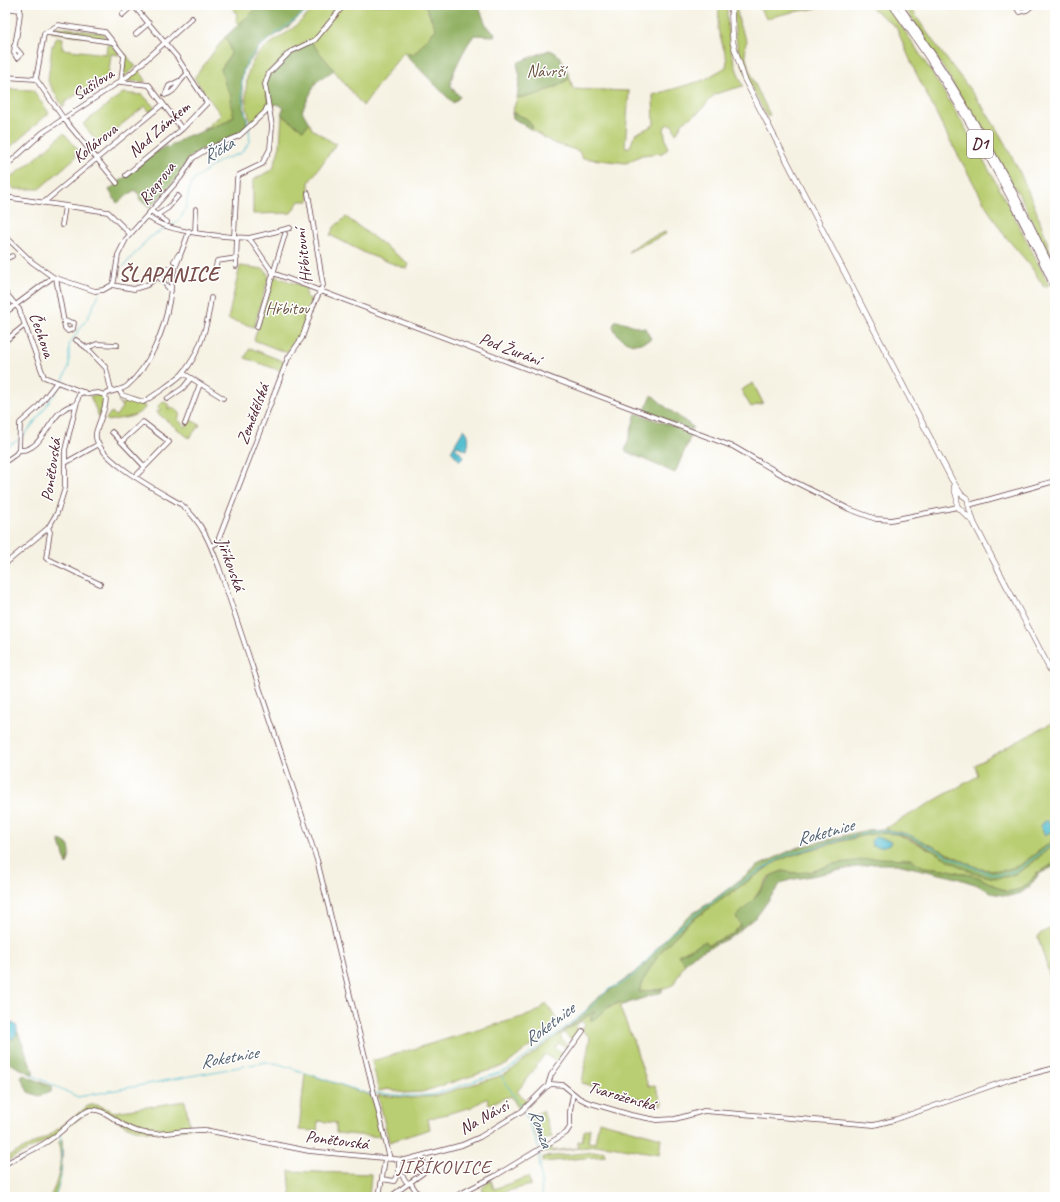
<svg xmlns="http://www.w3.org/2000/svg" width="1060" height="1202" font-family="Caveat,sans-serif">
<rect width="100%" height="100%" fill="#fff"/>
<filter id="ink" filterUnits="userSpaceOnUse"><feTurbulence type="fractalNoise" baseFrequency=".025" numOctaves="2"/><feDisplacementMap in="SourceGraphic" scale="8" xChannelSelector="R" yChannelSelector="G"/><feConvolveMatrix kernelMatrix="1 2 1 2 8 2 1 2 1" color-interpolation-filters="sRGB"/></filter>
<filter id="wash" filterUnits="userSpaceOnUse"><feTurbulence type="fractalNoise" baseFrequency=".012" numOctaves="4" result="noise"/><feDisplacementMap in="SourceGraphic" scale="16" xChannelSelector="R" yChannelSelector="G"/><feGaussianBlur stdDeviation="0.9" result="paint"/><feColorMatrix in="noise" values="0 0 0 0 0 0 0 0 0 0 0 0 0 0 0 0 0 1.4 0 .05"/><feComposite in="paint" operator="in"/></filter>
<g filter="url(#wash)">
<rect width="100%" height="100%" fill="#f6f2e3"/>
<!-- green -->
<path fill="#b9ce72" stroke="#82764e" d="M231 5H260L257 10 239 24 236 20 237 14Z
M318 5H425L436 29 413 55 404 52 383 78 363 106 311 42 267 105 265 112 251 125C250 117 246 109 246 101 245 59 256 53 288 32 299 24 308 14 318 5Z
M719 5H727C727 37 731 57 743 86L715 94 699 112 683 122 676 134 673 126 669 124 665 126 664 131 668 149 662 153 642 155 626 163 582 158 579 151 553 143 532 130 533 127 516 113H512L517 98 535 95 556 87 570 78 573 89 629 91 625 147H630L635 134 654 125 653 95 704 80 726 67 727 60 718 29Z
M734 5H736L740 27 747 41C738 56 763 100 770 115L767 117C746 76 733 52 734 5Z
M757 5H829C808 11 788 11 767 19Z
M868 5H887C949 94 1001 188 1049 285L1044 287 1030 265 1005 236 990 213 947 135 914 69 896 27Z
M903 5H909C931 42 960 74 984 109 1015 156 1038 208 1053 262L1036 230 1024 203 935 54Z
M58 27 103 33 105 37 104 39 51 32Z
M56 37 63 38 62 49 106 54 107 44 112 45 120 55 111 54 108 78 101 82 99 80 64 103 65 106 63 107 48 81 52 45H54Z
M225 37 229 44 231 54 221 69 225 84 232 96 231 106 234 115 226 122 203 130 221 115 194 78Z
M125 54 136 67 123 77Z
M138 70 144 77 145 82 126 81Z
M5 89 33 90 49 113 7 150 5 147Z
M123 93 143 95 155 108 150 112 145 106 98 143 83 124Z
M282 115 303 130 309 123 312 129 335 144 337 143 309 182V201H299L291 213 253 214V180L273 169 280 146Z
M64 133 78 150 75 153 76 157 39 189H14L7 180 34 160Z
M346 217 409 264 407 269 367 254 330 235 334 227Z
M665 232 666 234 628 252 643 241Z
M240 266 264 269 269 276 254 327 228 319Z
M274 276 308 288 305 293 307 294 306 297 311 299 300 339 295 340 287 353 254 340Z
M250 348 285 362 281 371 245 358Z
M753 383 763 403 751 407 741 390Z
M99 394 103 396 105 403 99 417 90 396Z
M130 400 144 405 145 408C132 420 123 417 108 421L106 419 111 412 116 416 122 407 118 401 122 405 125 401 129 402Z
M163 401 169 405 168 409 172 407 180 413 178 420 186 427 189 419 200 425 189 438 156 412 161 410 157 407Z
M1055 721V839L1019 866 1001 871 980 869 907 834 884 829 978 776 975 765Z
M873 833 897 834 950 859 968 871 997 878 1034 860 1055 843V863L1036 874 1030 882 1020 889 1007 892 978 877 944 869 924 867 911 859 833 864 811 872 792 873 783 871 772 875 768 878 754 899 737 917 741 925 731 935 707 945 706 942 678 955 685 963 673 985 662 989 639 992C646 973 655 957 669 942 675 936 680 933 684 926L772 864 787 856Z
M1055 926V993L1038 937 1041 933Z
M621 1002 622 1005 620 1006V1008L633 1040 648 1086 655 1085 663 1105 582 1083 590 1037 582 1030 585 1025 581 1021 575 1027 579 1032 572 1041 564 1033 560 1037 568 1046 567 1048 559 1043 555 1048 563 1054 557 1062 545 1054 517 1092 528 1101 519 1109 511 1096 489 1104 487 1098 472 1107 428 1119 430 1129 389 1142 378 1095 411 1098 435 1096 503 1075 509 1072 555 1037 597 1010 591 1018V1021L601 1011Z
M546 1003 560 1025 550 1035 529 1047 506 1065 422 1092 404 1093 387 1089 379 1091 372 1061 529 1015 540 1010Z
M305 1073 370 1095 374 1101 382 1137 336 1133V1123L318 1121 317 1131 299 1130Z
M185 1101 190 1128C169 1132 146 1135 125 1125 113 1120 107 1108 92 1109L50 1139 5 1162V1158L50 1135 88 1106C100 1102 105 1110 115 1112Z
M543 1111 552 1137 539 1142 529 1117Z
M599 1121 661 1138 659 1154 604 1145 542 1153 550 1146 553 1151 578 1148V1141H582L584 1131 590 1128 588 1142 595 1143Z
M62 1139C63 1160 62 1177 55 1197H50C58 1183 64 1158 58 1143Z
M604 1151 605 1156 543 1162V1157Z
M289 1171 371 1174 369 1197H291Z
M528 1177 531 1185 485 1197 482 1188 491 1180 494 1189Z"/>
<!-- forest -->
<path fill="#92b164" stroke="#6e6848" d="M260 5H311L288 27 258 47 256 53 244 68 241 79 244 101 243 108 247 117V126L232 138 202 149 192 156 187 160 179 177 149 208 138 198 140 196 135 190 117 203 109 190 156 152 166 146 168 148 188 135H193L226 122 234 116 231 106V96L225 84 221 69 231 54 229 44 225 37Z
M425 5H478L487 27 495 33 494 36 475 35C469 39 449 77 451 85 452 89 457 93 460 97L453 103 404 53 413 55 436 29Z
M311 42 334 70 316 82 302 111 309 123 303 130 281 114 284 108 278 104 269 106C268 99 265 92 265 85 265 66 297 49 311 42Z
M549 50C561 52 566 69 570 78L556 87 535 95 517 98 520 76 517 64 519 62Z
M512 113 526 118 533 127 532 130 513 118Z
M615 321C625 320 634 328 645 328L651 339C647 341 640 344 635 344 626 344 614 334 613 326Z
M652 395 667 408 693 427 691 430 644 412Z
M636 413 692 433 675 473 625 451Z
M884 829 907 834 980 869 1001 871 1019 866 1055 839V843C1043 853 1031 866 1017 873 979 893 933 843 897 834 873 828 795 852 772 864L684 926C679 934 673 938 667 945 654 960 646 973 639 992L662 989V992L622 1005 621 1002 610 1006 593 1020 590 1018 595 1011 555 1037 582 1016 591 1004 599 997 625 980 644 965 661 943 687 917 711 902 758 866 796 848 867 830Z
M59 840C73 844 71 853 67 865Z
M877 858 911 859 924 867 944 869 978 877 1007 892 1020 889 1030 882 1036 874 1055 863V866L1039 874 1030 886 1021 893 1009 896 995 894 975 884 953 877 897 864H872L790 880 781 883 757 916 731 937 694 955 685 963 678 955 706 941 708 945 731 935 741 925 736 917 754 899 772 875 783 871 792 873 811 872 833 864Z
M18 1032 33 1071V1075L5 1061V1041L12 1039Z
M24 1075 53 1087 51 1092 39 1096 28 1092 21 1077Z"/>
<!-- water -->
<path fill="#56c0d1" stroke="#50707e" d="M464 429C470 434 469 442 467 450L463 449 458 446 455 448 464 456 460 461 451 451Z
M1047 820 1054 830 1045 836 1040 825Z
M875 837 892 841 891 844 880 847 872 846 871 841Z
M5 1020 16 1025C20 1034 14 1039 5 1041Z"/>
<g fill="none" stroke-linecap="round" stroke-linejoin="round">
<!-- stream -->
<path stroke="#56c0d1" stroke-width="1" d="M249 125C242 105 237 77 249 59 262 41 297 19 316 5
M171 226C193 213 183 195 194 180L219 161 241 153 250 142 249 128
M123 267 149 238 166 228
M62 383 69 366V344L87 319 99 294
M22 437C37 422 47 403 60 386
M5 448 18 440
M30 1074 78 1097 266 1062 279 1064 369 1094H372
M500 1074 522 1108
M375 1093 407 1096 432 1095 508 1070 583 1014 609 989 623 983 636 973 669 935 686 922 727 891 786 855 874 831 894 832 909 835 950 857 984 872 1000 875 1018 870 1055 842
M524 1111 539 1149
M539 1152 542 1197
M55 1197C62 1176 63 1157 60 1135"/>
</g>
</g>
<g filter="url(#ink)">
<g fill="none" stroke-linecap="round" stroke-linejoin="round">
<defs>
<path id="minor" d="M1015 5 1019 12 1027 10 1033 5
M5 8 20 10V5
M122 15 133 5
M48 33 112 42
M136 34 149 23
M14 46 21 54 17 58 14 53C15 39 20 25 20 10
M5 77 36 79
M36 79 44 34 58 25 105 32 124 56 121 82 149 85 182 129
M36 79 64 119 117 183
M179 81 169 86 165 95C176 93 179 80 188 73
M5 167 42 133 128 76 192 18
M126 175 182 129 207 103 177 57 133 5
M5 197 108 212 130 234
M43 203 163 104
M151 211 167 222
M157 215 168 208 178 196
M147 216C168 234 222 236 249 238L273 273 734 447 791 480 849 509 876 519 891 520 958 507
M62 225 65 206
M195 232 196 209
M5 236 32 262 53 277 95 291 103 290 112 285 134 289 147 285 168 268 174 271
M234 237 237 179 239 175 262 164 270 149 272 126 265 84 269 73 290 52 315 40 344 5
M249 238 290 228
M5 259 12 256
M174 261 179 254
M236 266 237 237
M215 271 217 261 237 258
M159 277 171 291
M56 278 65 328 68 331 73 329 74 323 64 321
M112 285 114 281 118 255 126 239 181 177 193 158 204 151 239 136 265 112 267 107
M5 292 19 309 44 377 88 394 98 393 105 395C113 389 121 391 127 386 150 366 164 331 169 302 171 292 171 281 174 271 179 258 185 244 189 231
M5 313 53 277
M257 327 285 234
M76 340 87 348 106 368 111 390
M5 341 25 325
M87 348 97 344 117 345
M183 373 223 398
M119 390 122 395 143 402C151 398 179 378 183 373 200 353 208 323 211 298
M105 395C109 403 98 423 96 433 91 457 164 494 182 505 202 522 210 543 219 567L317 860 390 1159
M167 399 183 388 191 378
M185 424 200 384
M112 432 144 466
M121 442 143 422 169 442 135 477
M19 450 20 423 37 408 57 382
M19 450C46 452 49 407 75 405
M5 462 16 454 19 450
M65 463 99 444
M969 505 1055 481
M48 528 50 532 46 558 100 584
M211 546 217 543 288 358 302 338 313 306 323 285 308 193
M5 564 48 528 57 513 65 488V450L79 394 84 392
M548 1085 551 1075 583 1031
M399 1160V1171L408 1184
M5 1164C19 1156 35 1150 48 1141 61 1134 77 1114 90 1110 105 1107 120 1127 136 1131 159 1138 181 1129 205 1130L309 1151 405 1160 462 1145 480 1137 522 1111 545 1088 551 1084 563 1085 579 1098 587 1102 631 1115 657 1120 675 1119 704 1111 874 1125 894 1120 1011 1079 1055 1068
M382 1179 394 1181 399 1171
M410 1182 420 1197
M379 1197 385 1159
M390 1197 423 1173 425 1168 422 1156
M454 1197 495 1176 566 1133 570 1127V1111L573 1094"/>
<path id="major" d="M731 5 733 43 744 78 952 480 961 494 968 499 969 507 974 523 1055 679
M954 487 957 498V506L971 520"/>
<path id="highway" d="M892 5C956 92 1010 191 1055 289
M899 5C959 90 1011 181 1055 276"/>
</defs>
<!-- minor casing -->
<use href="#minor" stroke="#643f47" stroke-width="5.5"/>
<!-- major casing -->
<use href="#major" stroke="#643f47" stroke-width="6"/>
<!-- highway casing -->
<use href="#highway" stroke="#643f47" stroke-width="7"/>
<!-- minor -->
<use href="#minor" stroke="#fff" stroke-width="4"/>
<!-- major -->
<use href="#major" stroke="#fff" stroke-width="5"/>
<!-- highway -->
<use href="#highway" stroke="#fff" stroke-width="5.5"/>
</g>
</g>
<g text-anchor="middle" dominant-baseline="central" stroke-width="3" stroke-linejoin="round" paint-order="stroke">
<!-- shield labels -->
<rect fill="#fff" stroke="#80626b" stroke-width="1" x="967" y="130" width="26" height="28" rx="3"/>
<g font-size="16" font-weight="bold" fill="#4a1f2b">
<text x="980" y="144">D1</text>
</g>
<!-- park labels -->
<g font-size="17" fill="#6b5440" stroke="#fff">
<text x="546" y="71">Návrší</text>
<text x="287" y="308">Hřbitov</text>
</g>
<!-- street labels -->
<g font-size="17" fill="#4a1f2b" stroke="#fff">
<text transform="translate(93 84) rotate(-33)">Sušilova</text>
<text transform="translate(159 129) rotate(-41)">Nad Zámkem</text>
<text transform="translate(95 143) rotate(-39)">Kollárova</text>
<text transform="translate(157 183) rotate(-52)">Riegrova</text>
<text transform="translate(303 256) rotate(-97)">Hřbitovní</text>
<text transform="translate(42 335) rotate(71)">Čechova</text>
<text transform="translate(510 349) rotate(21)">Pod Žurání</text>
<text transform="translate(253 414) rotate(-69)">Zemědělská</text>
<text transform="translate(51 470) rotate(-82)">Ponětovská</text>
<text transform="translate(231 564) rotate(70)">Jiříkovská</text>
<text transform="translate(622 1096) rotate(16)">Tvaroženská</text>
<text transform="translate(484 1117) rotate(-29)">Na Návsi</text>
<text transform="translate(337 1140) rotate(7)">Ponětovská</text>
</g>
<!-- water labels -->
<g font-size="18" font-style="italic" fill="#4f5f6d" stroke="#fff">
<text transform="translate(218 150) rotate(-31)">Říčka</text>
<text transform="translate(825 832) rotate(-15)">Roketnice</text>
<text transform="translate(549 1024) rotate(-37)">Roketnice</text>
<text transform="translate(229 1057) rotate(-10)">Roketnice</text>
<text transform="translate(541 1128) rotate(70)">Romza</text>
</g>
<!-- quarter labels -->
<g font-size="19" letter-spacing="1" fill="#79504b" stroke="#fff">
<text x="444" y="1167">JIŘÍKOVICE</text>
</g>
<!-- district labels -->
<g font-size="21" font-weight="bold" letter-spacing="1" fill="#79504b" stroke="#fff">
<text x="169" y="274">ŠLAPANICE</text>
</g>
</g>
<!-- margin -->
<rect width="1060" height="1202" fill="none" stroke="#fff" stroke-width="20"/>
</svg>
